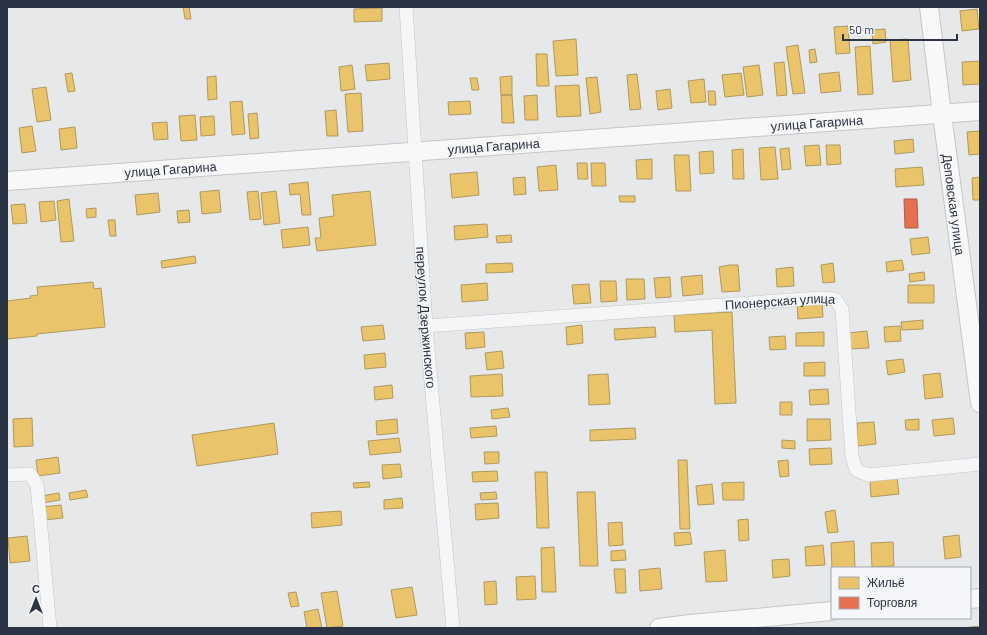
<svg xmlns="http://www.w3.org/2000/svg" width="987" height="635" font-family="Barlow,sans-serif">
<rect width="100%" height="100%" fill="#e6e8ea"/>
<!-- homes -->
<path fill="#e9c46a" stroke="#b0995f" d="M183 7H189L191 19H185Z
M382 8V21L354 22V9Z
M977 9 979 29 962 31 960 11Z
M848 26 850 53 836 54 834 27Z
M885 29 886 42 873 44 872 30Z
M576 39 578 75 556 76 553 41Z
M908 39 911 80 893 82 890 40Z
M798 45 805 93 793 94 786 47Z
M870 46 873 94 858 95 855 47Z
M815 49 817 62 810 63 809 50Z
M536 54H547L549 86H537Z
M980 61V84L963 85 962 62Z
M784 62 787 95 777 96 774 63Z
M389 63 390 79 367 81 365 65Z
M352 65 355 89 341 91 339 67Z
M759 65 763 95 747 97 743 67Z
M839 72 841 91 821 93 819 74Z
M72 73 75 91 68 92 65 74Z
M741 73 744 95 725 97 722 75Z
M637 74 641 109 630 110 627 75Z
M216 76 217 99 208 100 207 77Z
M512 76V95H501L500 77Z
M597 77 601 112 590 114 586 78Z
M470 78H477L479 90H472Z
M704 79 706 102 691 103 688 81Z
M579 85 581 116 557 117 555 86Z
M46 87 51 120 37 122 32 89Z
M670 89 672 108 658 110 656 91Z
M708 91H715L716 105H709Z
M361 93 363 131 348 132 345 94Z
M501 95H512L514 123H502Z
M537 95 538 120H525L524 96Z
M242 101 245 134 232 135 230 102Z
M470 101 471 114 449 115 448 102Z
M336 110 338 136H327L325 111Z
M257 113 259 138 250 139 248 114Z
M195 115 197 140 181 141 179 116Z
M214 116 215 135 201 136 200 117Z
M167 122 168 139 154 140 152 123Z
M32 126 36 151 22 153 19 128Z
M75 127 77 148 61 150 59 129Z
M980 131V154L969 155 967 132Z
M913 139 914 152 895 154 894 141Z
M819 145 821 165 806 166 804 146Z
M826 145H840L841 164 827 165Z
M775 147 778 179 761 180 759 148Z
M789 148 791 169 782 170 780 149Z
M743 149 744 179H733L732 150Z
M713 151 714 173 700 174 699 152Z
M674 155H689L691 191H676Z
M652 159V179H637L636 160Z
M577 163H587L588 179H578Z
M591 163H605L606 186H592Z
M556 165 558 190 539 191 537 167Z
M922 167 924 185 896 187 895 169Z
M477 172 479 195 452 198 450 174Z
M525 177 526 194 514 195 513 178Z
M980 177V200H973L972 178Z
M308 182 311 215H302L300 194 290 195 289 184Z
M219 190 221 212 202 214 200 192Z
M258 191 261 219 250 220 247 192Z
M276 191 280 223 264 225 261 193Z
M370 191 376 245 317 251 315 238H321L319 218 334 216 332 195Z
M158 193 160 212 137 215 135 195Z
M619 196H635V202H620Z
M69 199 74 241 61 242 57 201Z
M54 201 56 220 41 222 39 202Z
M25 204 27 223 13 224 11 205Z
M96 208V217L87 218 86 209Z
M189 210 190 222 178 223 177 211Z
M108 220H115L116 236H110Z
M487 224 488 237 455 240 454 226Z
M308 227 310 245 283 248 281 230Z
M511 235 512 242 497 243 496 236Z
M928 237 930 253 912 255 910 239Z
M195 256 196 263 162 268 161 261Z
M902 260 904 270 887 272 886 262Z
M512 263 513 272 486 273V264Z
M833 263 835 282 823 283 821 265Z
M729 265H738L740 291 722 292 719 267Z
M793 267 794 286 777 287 776 269Z
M924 272 925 280 910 282 909 274Z
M702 275 703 294 683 296 681 277Z
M670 277 671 297 656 298 654 278Z
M626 279H644L645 299 627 300Z
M600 281H616L617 301 601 302Z
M93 282 94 289 101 288 105 327 37 334V336L7 339V301L31 298 30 296 38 295 37 287Z
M487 283 488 300 462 302 461 285Z
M589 284 591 303 574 304 572 285Z
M908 285H934V303H908Z
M822 302 823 317 798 319 797 304Z
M732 312 736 403 715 404 712 330 675 332 674 315Z
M923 320V329L902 330 901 322Z
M383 325 385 339 363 341 361 327Z
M582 325 583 343 567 345 566 327Z
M900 326 901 341 885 342 884 327Z
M655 327 656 337 615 340 614 329Z
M867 331 869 348 849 349 848 333Z
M484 332 485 347 466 349 465 333Z
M824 332V346H796V333Z
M785 336 786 349 770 350 769 337Z
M502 351 504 368 487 370 485 353Z
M385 353 386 367 365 369 364 355Z
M903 359 905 372 888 375 886 361Z
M825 362V376H804V363Z
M940 373 943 397 925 399 923 375Z
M502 374 503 396 471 397 470 376Z
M608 374 610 404 589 405 588 375Z
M392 385 393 398 375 400 374 387Z
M828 389 829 404 810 405 809 390Z
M780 402H792V415H780Z
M508 408 510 417 492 419 491 410Z
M32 418 33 446 14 447 13 419Z
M953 418 955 434 934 436 932 420Z
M397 419 398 433 377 435 376 421Z
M807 419H830L831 440 807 441Z
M919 419V430H906L905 420Z
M874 422 876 444 858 446 857 423Z
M274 423 278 454 197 466 192 435Z
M496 426 497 436 471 438 470 428Z
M635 428 636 439 590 441V430Z
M399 438 401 452 370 455 368 441Z
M782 440 795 441V449L782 448Z
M831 448 832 464 810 465 809 449Z
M484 452H499V463L485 464Z
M58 457 60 473 38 476 36 460Z
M678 460H687L690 529H680Z
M788 460 789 476 780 477 778 461Z
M400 464 402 477 383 479 382 465Z
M497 471 498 481 473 482 472 472Z
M535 472H547L549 528H537Z
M897 477 899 494 871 497 870 480Z
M369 482 370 487 354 488 353 483Z
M744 482V500H723L722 483Z
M712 484 714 504 698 505 696 486Z
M86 490 88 497 70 500 69 493Z
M496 492 497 499 481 500 480 493Z
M577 492H595L598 566H580Z
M59 493 60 500 42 503 41 496Z
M402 498 403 508 384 509V500Z
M498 503 499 518 476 520 475 504Z
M61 505 63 518 44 520 42 507Z
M835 510 838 532 828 533 825 512Z
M341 511 342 525 312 528 311 513Z
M748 519 749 540 739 541 738 520Z
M622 522 623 545 609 546 608 523Z
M690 532 692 544 675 546 674 533Z
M959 535 961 557 945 559 943 537Z
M27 536 30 561 10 563 8 538Z
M854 541 855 568H832L831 543Z
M893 542 894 566 872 567 871 543Z
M823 545 825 565 806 566 805 547Z
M554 547 556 592H542L541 548Z
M625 550 626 560 611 561V551Z
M725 550 727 581 706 582 704 552Z
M789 559 790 576 773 578 772 560Z
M660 568 662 589 640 591 639 570Z
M614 569H625L626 593H616Z
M535 576 536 599 517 600 516 577Z
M496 581 497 604 485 605 484 582Z
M412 587 417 615 396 618 391 590Z
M337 591 343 626 327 628 321 593Z
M296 592 299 606 291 607 288 593Z
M318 609 322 628H307L304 612Z
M980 626V628H962Z"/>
<!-- shops -->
<path fill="#e76f51" stroke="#af5d4d" d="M904 199H917L918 228H905Z"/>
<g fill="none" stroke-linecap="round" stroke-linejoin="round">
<defs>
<g id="street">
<path id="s1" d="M406 7 426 326 453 628"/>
<path id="s2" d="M426 326 820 298 835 299 842 309 852 456 856 470 868 475 980 464"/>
<path d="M7 475 30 474 37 485 50 628"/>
</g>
<g id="secondary">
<path id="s3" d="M929 7 942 114 980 403"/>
<path id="s4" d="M7 181 980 111"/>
<path d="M970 599 980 598"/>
<path d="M659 628 690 624 832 611"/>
</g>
</defs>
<!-- street casing -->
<use href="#street" stroke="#c4c6c8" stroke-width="14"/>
<!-- secondary casing -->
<use href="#secondary" stroke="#c4c6c8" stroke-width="20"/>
<!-- street -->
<use href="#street" stroke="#f5f6f7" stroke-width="13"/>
<!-- secondary -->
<use href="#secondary" stroke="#f8f8f8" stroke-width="18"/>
</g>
<g text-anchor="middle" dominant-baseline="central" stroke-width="4" stroke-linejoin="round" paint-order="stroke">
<!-- street labels -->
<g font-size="13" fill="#2b3445" stroke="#f4f6f9">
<text stroke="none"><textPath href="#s4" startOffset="812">улица Гагарина</textPath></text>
<text stroke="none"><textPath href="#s4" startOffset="488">улица Гагарина</textPath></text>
<text stroke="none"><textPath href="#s4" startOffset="164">улица Гагарина</textPath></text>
<text stroke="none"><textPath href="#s3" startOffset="199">Деповская улица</textPath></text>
<text stroke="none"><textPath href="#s2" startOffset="355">Пионерская улица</textPath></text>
<text stroke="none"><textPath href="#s1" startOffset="311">переулок Дзержинского</textPath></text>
</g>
</g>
<!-- border -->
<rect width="987" height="635" fill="none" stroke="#2b3445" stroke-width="16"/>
<!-- legend -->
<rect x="831" y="567" width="140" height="52" fill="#f4f6f9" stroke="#a4a8b1"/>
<rect x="839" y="577" width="20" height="12" fill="#e9c46a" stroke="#a4a8b1"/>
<text x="867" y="587" font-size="12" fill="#2b3445">Жильё</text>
<rect x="839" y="597" width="20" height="12" fill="#e76f51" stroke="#a4a8b1"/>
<text x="867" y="607" font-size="12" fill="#2b3445">Торговля</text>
<!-- north arrow -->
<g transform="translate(36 599)" stroke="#f4f6f9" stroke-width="3" paint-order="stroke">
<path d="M0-3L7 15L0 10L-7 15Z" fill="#2b3445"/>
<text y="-6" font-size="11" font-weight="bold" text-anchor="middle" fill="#2b3445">С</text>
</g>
<!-- scale -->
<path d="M843 34v6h114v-6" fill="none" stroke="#2b3445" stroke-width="2"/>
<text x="849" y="34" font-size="12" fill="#2b3445" stroke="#f4f6f9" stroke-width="3" paint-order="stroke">50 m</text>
</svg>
